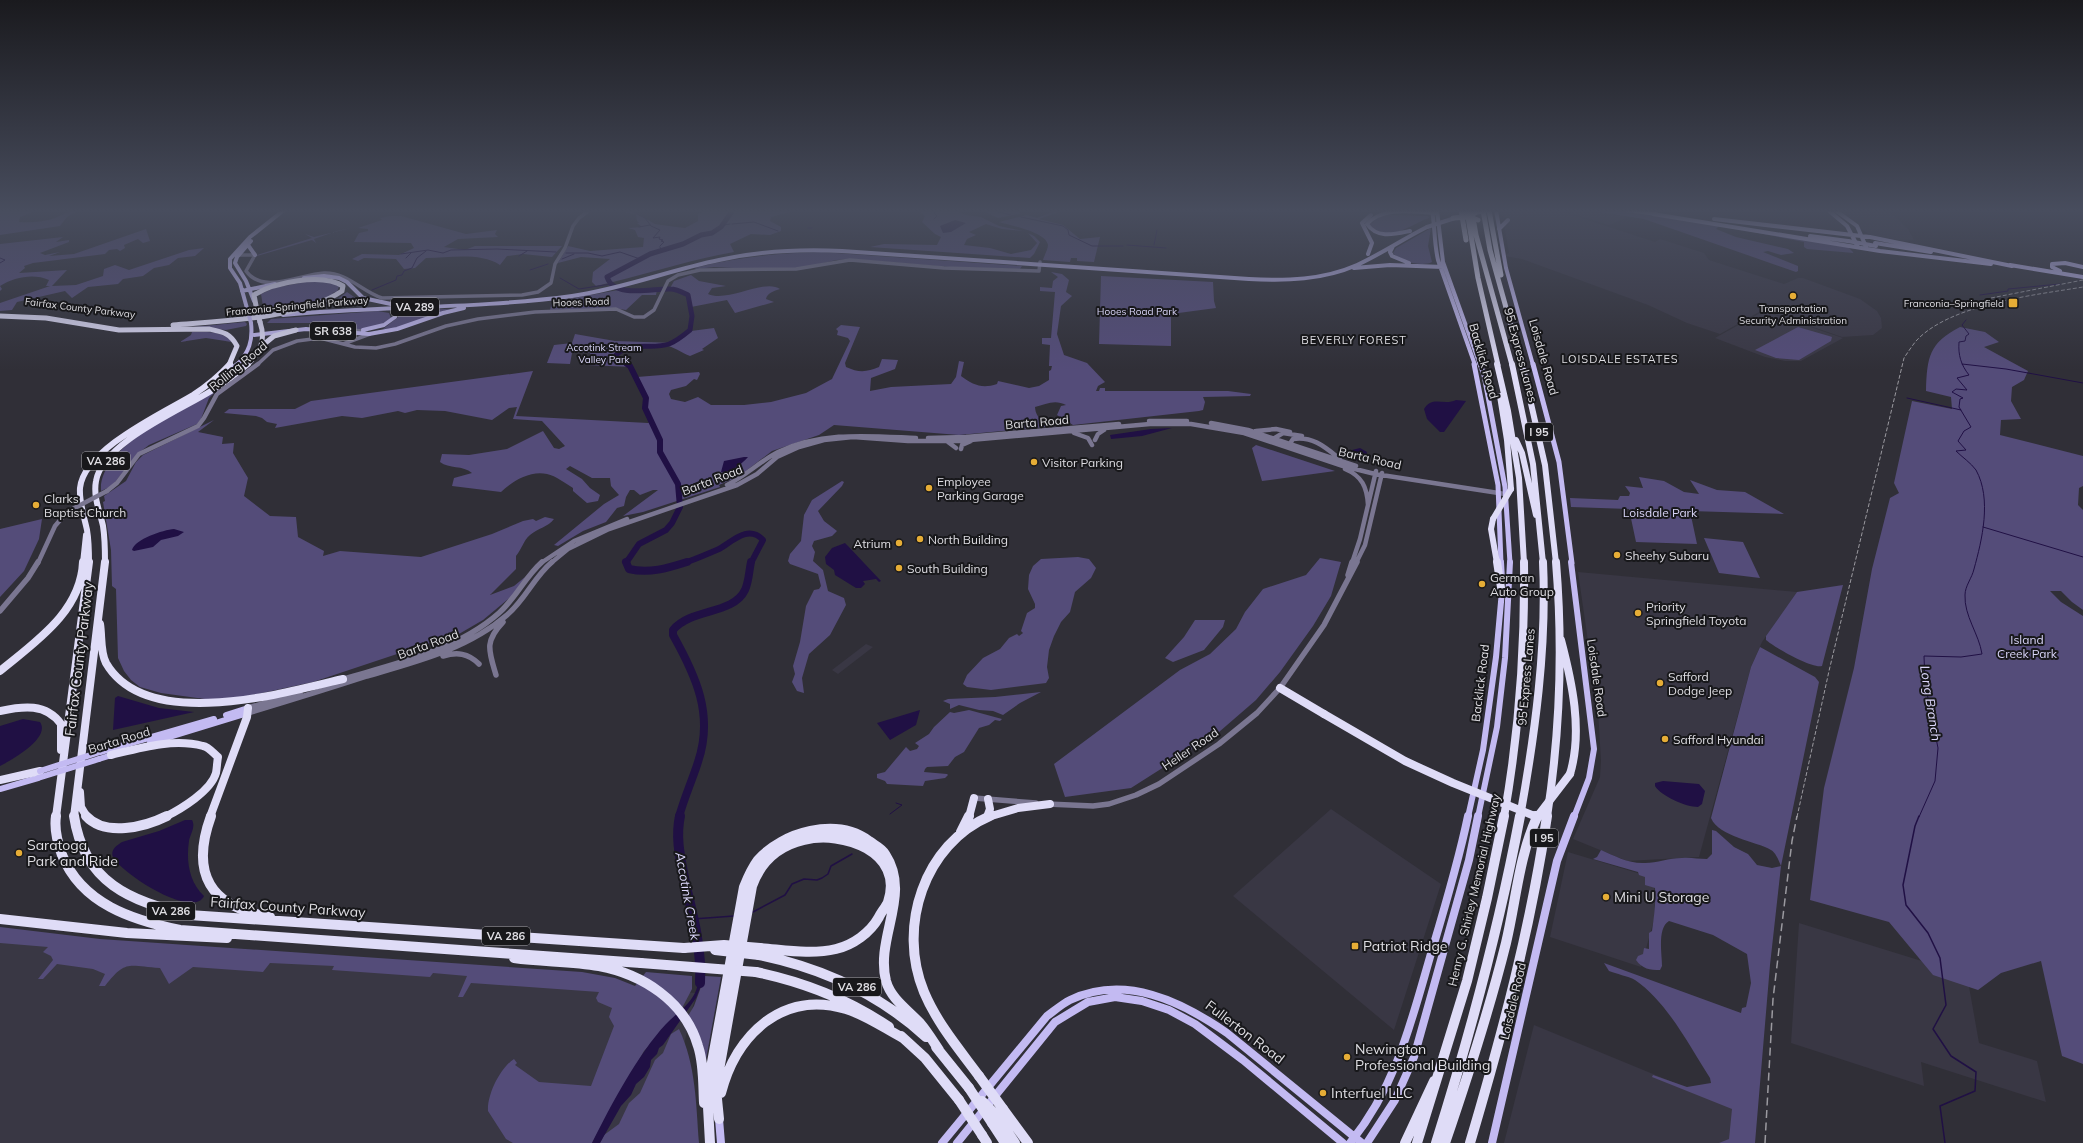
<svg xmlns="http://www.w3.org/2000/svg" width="2083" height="1143" font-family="Mulish,sans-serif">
<rect width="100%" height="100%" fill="#302f37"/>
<!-- built -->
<path fill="#393744" d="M1516 210H1557L1655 242 1660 239 1704 253 1709 260 1784 284 1798 278H1803L1860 299 1877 311 1881 318 1882 328 1873 335 1842 337 1766 311 1759 312 1720 334 1687 323 1648 305 1522 259 1504 256 1509 253 1504 224 1510 220V218L1502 216 1501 213Z
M1575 210H1586L1628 217 1609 225 1570 213Z
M1834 210H1888L1908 229 1914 240 1905 241 1870 235Z
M1762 312 1769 313 1843 338 1801 361H1785L1765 357 1715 338Z
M1578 572 1797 592 1762 642 1751 667 1699 857 1627 861 1573 839 1600 777 1601 761 1598 710Z
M866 644 873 647 838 674 832 670Z
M1331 809 1441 884 1394 1030 1233 896Z
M1568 852 1654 878 1655 916 1641 967 1550 937Z
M1799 923 1967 975 1979 1043 2037 1061 2046 1102 1921 1062 1924 1086 1791 1043Z
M0 938 434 970 696 993 661 1143H0Z
M1534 1025 1755 1116 1754 1143H1504Z"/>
<!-- green -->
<path fill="#544c79" d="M0 210H38L20 217 19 222C32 223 43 222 55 218 63 215 69 210 79 210L67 217 60 226 0 235Z
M610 210H631L655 224 676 227 685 228 698 221V214L707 210H797L771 217 770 221 781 227V231L770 235 751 234 730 244 734 252C687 260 642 276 596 286L592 282 593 272 610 259 581 257 558 263 568 246 590 251 643 247 644 238 638 237 635 230 628 228 642 227 637 223H639L637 221 636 214Z
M918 210H954L966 215 981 217 999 226 1023 231 1002 229 986 224 969 232 976 235 967 239 964 245 990 248 1011 254 1031 250 1037 243 1028 233 1034 236 1040 242 1034 254 1030 258 870 247 884 244 937 245 941 237 935 234 922 222 925 216Z
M981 210H1007L1023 213 998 218Z
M1058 210H1065V212H1059L1039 219 1063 225 1080 239 1100 237 1094 262 1077 261V258H1071L1070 262 1043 260C1044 256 1048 249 1048 245 1047 232 1009 225 999 222L1027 215 1037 218Z
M1586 210H1616L1719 226 1716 229 1736 237 1788 249 1794 253 1781 255 1768 251 1763 252 1798 266V271L1796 272 1644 219Z
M1386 215 1428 216 1429 218C1408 225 1393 243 1370 226V224L1377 218Z
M390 216H401L466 234 497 230 495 234 498 237 458 239 444 247 465 250 475 246H562L552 257 523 254 507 256 500 265C480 252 449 258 426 258L415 268 404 269 396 259 364 258 358 261 352 259 362 254 399 255 414 248 411 243 354 242 359 233 368 231V229L358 228 382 220 380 218Z
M351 228 337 231 314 239 316 243 312 240 257 256V255L312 238 305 234 314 237Z
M1431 228 1428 246 1432 262C1423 267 1400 262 1393 253L1396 248Z
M146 229 150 241 143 243 138 239 124 245 125 248 120 251 117 249 109 250 105 254 33 263 24 266 25 268 19 273 67 270 52 286 76 285 103 276 104 269 115 265 129 270 189 250 204 248 195 256 178 258 169 265 154 268 143 276 123 279 118 284 88 287 72 298 65 291 17 302 12 310 0 311V303L50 286H46L49 280C34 273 14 277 0 286L2 289 0 291V244L63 237 56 242 69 240V242L40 253 45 255 60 252 49 256 74 254Z
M1743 230 1848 247 1854 253 1807 249 1804 247V242Z
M821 252 1022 266 1020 269 949 267 852 259 836 260 803 268 753 269 714 267 696 269 695 268C736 257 778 253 821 252Z
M1051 272 1062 274 1069 280 1066 292 1072 296 1061 306 1057 334 1064 355 1087 363 1105 382 1098 386 1096 391H1099L1100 388H1105V391H1228L1251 394 1250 396 1203 397 1205 402 1203 410 1199 411 1073 425 1057 415 1061 406 1066 405C1055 399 1046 404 1035 407 1036 421 1046 422 1057 426L959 435 834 425 819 435 772 451 738 477 719 485 720 487 643 512 623 516 658 490H653L640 495 634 490H630L626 497 624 506 617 508 606 522 583 531 558 546 554 545 604 504 619 495 611 486 610 478H592L570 466 566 469 582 479 590 488 600 495 598 501 587 503 573 491V488C565 483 556 476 547 474 531 470 512 481 501 492L452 486 454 478 472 473C463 465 449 469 440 462L442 454 469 455 507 449 543 431 554 448 559 449 565 446 542 421 513 419 517 407 509 408 492 420 445 411 417 410 405 413 398 411 362 418 342 416 275 428 277 424 267 422 262 418 256 416 224 413 229 409H295L311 401 533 371 516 416 648 423 651 422 645 408 646 394 637 377 699 372 700 374 697 380 694 379 686 386 671 390 669 394 671 399 685 402 698 397 711 405H744L771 402 806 393 832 379 850 341 848 338 837 335 838 331 836 329 841 325 860 327 845 363 846 367C859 373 867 372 879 367L882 359 898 360 895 369 871 378 870 391 891 387 951 384 956 377 959 361 964 362 961 376C973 385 982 389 997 384L998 381 1029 388 1039 386 1049 380V371L1051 370 1052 366H1049L1050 345 1042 344V338H1051L1055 292 1040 291V287L1052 288 1053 281 1058 277Z
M691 275 699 281 726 286 712 288 708 294C728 303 765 278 780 289 774 291 767 293 766 299L774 302 735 313 727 300 691 307 689 294 684 291 669 290 674 281Z
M1101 276 1213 282 1214 301 1216 308 1171 314V346L1099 344Z
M310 281H330L339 286 337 292 332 293 336 294 302 307 264 312 261 294 274 288Z
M624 289 628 292 657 290 656 295H642L626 310 614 308 550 310 552 302Z
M347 292 357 299 368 302 321 306 336 300Z
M449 309 397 328 383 329 398 317V313L394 310Z
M378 311 389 313 391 318C373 335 342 328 320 325V323H267L271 319Z
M245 322 247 324 246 326 226 330 193 327Z
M1798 327 1829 336 1832 337 1831 341 1799 360 1776 358 1755 350Z
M1960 327 1985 332 1999 342 1984 347 2028 371 2024 380 2012 387 2011 401 2021 419 2001 420 2000 435 2083 456V486L2079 488 2078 505 2083 510V610L2072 602 2061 591H2050L2061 602 2083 616V1064L2062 1056 2041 961 2001 973 1978 990 1933 975 1889 922 1810 900 1824 788 1854 668 1872 569 1890 498 1899 493 1894 483 1912 401 1952 409 1951 397 1926 391C1927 357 1929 343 1960 327Z
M714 328 718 338 702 349 704 350 690 356C682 353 673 346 664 345 651 343 625 344 617 356L631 364 633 367 587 365 592 360 590 353H572L570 364 547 363 554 345 572 343 575 334 615 341 674 343 691 331Z
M192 332C206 332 222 330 232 342L206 338 180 342 191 335Z
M219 388 209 398 201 419 197 424 149 445 137 454 112 486 101 491C98 446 185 408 219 388Z
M214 420 198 432 223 437 222 444 234 443 233 453 248 478 244 496 270 516 296 517 298 537 324 551 323 556 340 551 421 557 492 534 523 521 533 519 536 521 545 517 554 519C548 527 538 528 530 535 523 541 522 549 516 556V569L490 595 514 586 525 577 513 595 483 620 452 638 427 644 313 682 239 698 212 700 161 693 140 687 131 680 124 671 118 658 116 589 112 586 111 550 103 502 105 501 104 496 126 481 136 462 143 455Z
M1256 445 1335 471 1262 481 1252 448Z
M1639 477 1664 481 1684 492 1699 494 1690 480 1717 490 1745 492 1784 514 1690 511 1697 544 1636 542 1629 509 1571 507 1570 498 1618 500 1620 496H1629L1630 493 1625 486 1643 488Z
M842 481 844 482 842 486 818 511 824 521 837 531 832 536 814 541 812 546 815 552 813 561 823 570 828 591 844 598 846 605 830 635 809 654 802 678 804 693 797 691 792 682 795 674 793 666 800 642 806 606 814 590 819 589 821 586 818 574 790 564 788 561 790 554 801 541 804 515 812 500Z
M42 519 39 539 24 571 0 597V529Z
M1704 538 1743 542 1760 578 1719 573Z
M1078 557 1089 559 1096 568 1091 578 1075 592 1070 612 1061 622 1054 636 1049 650 1047 667 1049 678 1046 683 991 690 967 687 963 684 967 675 983 658 1000 649 1009 638 1017 634 1019 636 1023 633 1021 631 1027 613 1035 608V604L1028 589 1029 575 1033 566 1041 559Z
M1320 558 1341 562 1331 596 1313 626 1280 672 1256 700 1219 732 1131 788 1065 797 1054 764 1180 670 1210 654 1236 629 1245 612 1263 589 1306 575Z
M1843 585 1822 666C1812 669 1774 647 1766 640V636L1797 592Z
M1195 620H1225L1223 627 1204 650 1173 662 1165 658 1184 637Z
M1760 647 1815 677 1819 682 1781 866 1770 965 1755 1143H1719L1729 1139 1732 1109 1652 1077 1653 1075 1687 1087 1711 1083 1710 1078C1689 1045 1667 1002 1635 980 1628 976 1616 974 1609 971L1604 963 1741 1013 1742 1008 1746 1007 1751 983 1747 954 1713 935 1669 921C1657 928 1662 954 1662 966L1660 970C1650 970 1642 969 1636 960L1638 956 1643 954 1644 948 1649 949V933L1652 931C1654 916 1656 904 1655 888L1645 885V877L1639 875 1638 872 1593 859 1597 857 1601 850C1615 856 1629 864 1645 863 1657 863 1669 858 1682 858 1690 857 1698 859 1707 859L1712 854V830L1716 831 1734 847 1748 854 1757 865 1772 868 1781 866C1779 861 1776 853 1771 850 1756 841 1719 837 1711 818L1751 667Z
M1041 692 1020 703 1003 715 993 711 979 710 959 705 950 709V704L943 701 948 699 995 697Z
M969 710 1002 719 1000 721 995 720 989 725 979 728 964 752 955 757 948 766 927 767 925 769 924 772 947 774 948 775 945 778 925 781 923 786 887 784 885 781 877 778V774L885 772 906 747 910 751 917 749 919 746 915 743 929 734 934 727 950 712 954 713Z
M0 927 100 939 582 972 615 978 635 986 646 972 692 976V989L681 1010 644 1051 592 1143H513L506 1139 488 1111C487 1095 500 1068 514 1059L517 1063 515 1065 539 1082 591 1086 614 1026 609 1017 612 1008 598 1002 596 998 599 992 471 983 463 997H458L467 976 433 973 430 977 332 970 334 966 270 963 263 972 193 967 169 984 160 968C128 966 126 959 105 986H99L105 974 93 969 57 964 43 979H38L53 960 51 956 43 952 48 947 0 943Z
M705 976 721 977 705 1065 688 1016 694 1006Z
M679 1029C696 1065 696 1104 699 1143H600L604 1135 619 1124 629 1103 640 1093 655 1060 663 1053 671 1034Z"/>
<!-- water -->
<path fill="#201044" d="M955 220 966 223 951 232 943 233 940 226Z
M1456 400 1466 401 1444 432H1440L1427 419 1424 409C1432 395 1444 406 1456 400Z
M1172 428 1142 436 1111 439 1110 435 1151 429Z
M1360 448 1367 452 1365 461 1354 460 1349 453 1352 450Z
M744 457H748C742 464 729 474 721 472L724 461Z
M174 529 184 532 178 536 161 540 153 547 134 551 132 550C135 539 163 530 174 529Z
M845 543 848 546 881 581 879 582 876 579 863 581 865 584 861 588H856L835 575 834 570 826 564 825 557 832 548Z
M118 696 159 708 194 712 113 730 115 698Z
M920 710 916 725 890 740 877 723Z
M23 719 40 722C51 738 12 760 0 766V726Z
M1663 781 1699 784 1705 791 1702 804 1698 807C1686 807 1661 796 1655 786V783Z
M185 820H192C196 827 190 834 189 841 186 861 189 882 204 896 193 920 121 873 113 857 110 850 117 845 122 842L159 831Z
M699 976H705L696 998 663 1045 659 1048 657 1054 651 1060 650 1067 644 1077 636 1084 631 1095 621 1106 600 1143H592C611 1105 638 1054 666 1024 682 1008 698 1000 699 976Z"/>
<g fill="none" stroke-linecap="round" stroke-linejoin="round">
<!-- stream-far1 -->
<path stroke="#201044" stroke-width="1" d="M629 210 645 218 651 226 660 230 653 238 660 237 659 239 663 240 661 241 664 242 660 246
M990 210 1011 215
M1021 217 1063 226 1068 230 1069 235 1092 246H1123
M934 219 937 216 934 213 935 210
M732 224 754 222 778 231
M724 225 730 224
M639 227 650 225
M808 228H812
M1127 245 1166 248
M1154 245 1157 230
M660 247 661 250
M566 253H588L602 256 620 252 640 259
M401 254 428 250 443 253 451 250 497 249 556 252
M519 256 527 251
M0 258 5 260 0 263
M406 258 411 253
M562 259 574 254
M530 270 548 264
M560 278 579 289 611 284
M372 290 396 280 397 276 402 275 404 271 412 268 417 258 426 251
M1980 295 2008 291V289L2060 284
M1962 364 2006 369 2083 383
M1907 398 1961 410
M1983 527 2083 557
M890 814 902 805 896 803
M1919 817 1935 781 1938 748 1925 683 1924 656 1961 657 1982 654C1979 634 1964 616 1965 595 1965 586 1972 578 1974 569 1982 540 1992 499 1976 470 1971 463 1962 457 1956 451L1966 450 1958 441 1964 431 1971 427 1959 407 1960 399 1963 398 1952 392 1956 389 1967 390 1957 378 1969 375C1961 365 1958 355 1959 342L1965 341 1966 336 1969 334 1962 325 1966 320"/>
<!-- stream -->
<path stroke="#201044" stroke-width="1.5" d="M1919 816 1915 826 1903 885 1906 905 1928 933 1940 958 1946 1005 1933 1029 1951 1056 1976 1072 1975 1091 1940 1106 1945 1143
M753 912 785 895 792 884 804 879 817 880 822 878 828 874 831 866 852 854
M693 919 734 916"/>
<!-- river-far3 -->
<path stroke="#201044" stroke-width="5" d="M629 365 617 358 616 355C631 340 651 350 669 344 677 341 684 335 690 330L692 316 688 295C682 292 677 289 670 289 654 288 614 299 607 277L650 254 683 244 701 235 712 233 721 227 733 210"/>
<!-- river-far2 -->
<path stroke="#201044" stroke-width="6" d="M626 563 639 544 666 530 672 523 680 507 678 484 660 452V440L645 408 646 398 630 366 627 364
M684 563C696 559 707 554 719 549 732 542 748 524 763 540L751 563"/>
<!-- river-far1 -->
<path stroke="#201044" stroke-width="8" d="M626 562 629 569C649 574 668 568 687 562
M679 817C684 798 692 781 698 762 714 715 696 676 673 635V630C691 608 733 615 745 590 749 581 749 571 751 562"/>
<!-- river -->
<path stroke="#201044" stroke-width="10" d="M680 816C675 839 681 861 685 883 693 915 702 950 700 983"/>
<!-- minor-far2 -->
<path stroke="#7a7691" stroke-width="3.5" d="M235 255H255L246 271C263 295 300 274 324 273 347 272 361 291 382 298L522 295 538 292 551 283 555 264 565 248 573 226 579 218 590 210
M341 329 362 331
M343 344 370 334
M257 365 273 350 297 341 320 338 355 347 376 348 395 344 446 326 478 319 535 312 616 309 634 317H644L654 310 668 281 678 275 700 270 796 269 850 260 944 268 1039 271 1040 262"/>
<!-- minor-far1 -->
<path stroke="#7a7691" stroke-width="4.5" d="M1149 421H1187
M1211 423 1248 430 1356 466
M1256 431 1276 429 1290 432
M1074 433 1088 438 1092 445
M928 438 966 437 1119 424
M1273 439 1283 433 1302 436
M1095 440 1098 434 1104 430
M948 442 956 448
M1292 445 1291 442 1293 439C1313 436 1325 447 1340 459
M961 449 962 445 971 441
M1345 469C1362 476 1367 487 1368 505
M727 485C746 476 760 461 778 452 822 431 869 436 916 438
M107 491 117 483 139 454 198 426 204 418 217 394 258 364
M38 563 55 526 67 512
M541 563 574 541 627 519
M551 563 568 549 609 529 737 485 757 474 777 457 799 447 824 440 853 437 908 441H959L1150 424H1191L1244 433 1343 466 1375 474 1505 494
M1352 563 1360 539 1376 471
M1356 563 1365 545 1382 473"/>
<!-- minor -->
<path stroke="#7a7691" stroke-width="5.5" d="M1348 575 1352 562
M0 611 28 578 38 562
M443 656C457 652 468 653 479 664
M496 675C489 651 484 642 503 622
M340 680C394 664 456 651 499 613 516 598 525 577 542 562
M248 708 300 693
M248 713C288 701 327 689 367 676 415 662 468 649 507 615 525 600 534 577 552 562
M974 798 1036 803
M1047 804 1093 806 1109 804 1136 795 1159 784 1219 744 1257 713 1280 688 1324 625 1357 562"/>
<!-- major-far3 -->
<path stroke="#c3baf2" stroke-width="4" d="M1432 210C1435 227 1434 243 1438 260L1475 365
M1437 210 1443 262 1480 365
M1496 210 1506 268 1533 365
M1627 210 1656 214
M1828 210 1847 226 1858 247
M1835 210 1857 226 1867 249
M1653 214 1880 251 1991 264
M1714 219 1870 237 2012 266
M1499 229 1508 220
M1410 231C1395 234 1377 239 1367 224 1383 206 1414 212 1436 213
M1810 236 1848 241
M251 241 237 257 235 263 246 281 254 301
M1875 243 1931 252
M248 245 255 255
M1393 246 1390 252 1392 256 1409 263
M1368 254 1372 243 1362 223 1371 215
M2010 265 2083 277
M1354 268 1390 265 1443 267
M2060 271 2052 267V264L2065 263 2083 267
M304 278 324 276 339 278 347 282 363 298 391 304
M242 291 275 284
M248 312 240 283 230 268V259L250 237 284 210
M283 315C379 306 476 309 572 296 622 289 670 270 719 260 759 251 801 249 842 251L1249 279C1286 281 1323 280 1357 265 1381 254 1403 239 1427 227
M363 330 384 325 395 317
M254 335 306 329 369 334 397 329 443 313 464 308
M237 365C249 352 253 341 251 323"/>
<!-- major-far2 -->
<path stroke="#c3baf2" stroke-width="5" d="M1474 364 1498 485 1501 563
M1480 364 1484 375 1505 487 1510 563
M1533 364 1559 462 1572 563
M214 382 238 364"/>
<!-- major-far1 -->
<path stroke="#c3baf2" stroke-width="6" d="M1501 562 1502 580
M1571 562 1594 749 1589 778 1574 817
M226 715 248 708
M150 743 248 713
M100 752 214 719
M99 759 115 754
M0 789 38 778
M1468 817 1483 750 1496 657 1502 591
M1478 817 1497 727 1505 658 1510 562"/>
<!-- major -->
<path stroke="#c3baf2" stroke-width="8" d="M719 1119 721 1143
M942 1143 1047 1016C1054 1011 1062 1004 1070 1000 1125 974 1181 1001 1227 1033L1362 1143
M957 1143 1055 1022 1088 1002 1115 997 1142 1001 1169 1010 1195 1024 1243 1060 1343 1143
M1350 1143C1396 1086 1410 1026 1430 957 1444 910 1458 864 1468 816
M1367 1143 1395 1100 1414 1057 1469 860 1478 816
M1492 1143 1557 861 1574 816"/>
<!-- highway-far3 -->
<path stroke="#dfdcf7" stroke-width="5" d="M1461 210 1466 240
M1483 210 1490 250 1522 365
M1489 210 1501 275
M1467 211 1478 278 1498 365
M1472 212 1476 235 1512 365
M0 316 46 318 119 330 209 329C223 332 230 333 237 346L229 365
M173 325C222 321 301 319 342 291L343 286C322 273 274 282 254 295L257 311
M263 345 274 336 296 330
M247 365C261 352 266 340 260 322"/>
<!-- highway-far2 -->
<path stroke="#dfdcf7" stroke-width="6" d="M1497 364 1508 411 1519 478 1524 563
M1512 364 1533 464 1543 563
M1522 364 1545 465 1556 563
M1500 396 1507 440 1511 489
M1516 440 1522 453 1536 515
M1493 519 1491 529 1497 563
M83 563 86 535
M89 563C89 552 89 541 87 530 84 516 79 502 80 488 84 449 163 413 193 395 207 386 219 376 230 364
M105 563C105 551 105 538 103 526 100 512 93 497 96 481 102 443 181 410 211 391 224 383 236 374 248 364"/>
<!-- highway-far1 -->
<path stroke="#dfdcf7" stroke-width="8" d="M1497 562 1502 594
M100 624C102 636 100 652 106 663 146 732 281 694 343 679
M1561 640C1572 682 1583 731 1570 774
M0 671C35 642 81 612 83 562
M1280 688 1324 714
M0 711C23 706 46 703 61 724V750
M111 755C140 748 173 738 203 746 209 747 214 754 218 757 217 762 217 768 216 773 211 791 181 809 165 817
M0 780 40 771
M80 792 81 807 87 817
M56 817 89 562
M74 817 105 562
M210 817 247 717 248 708
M969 817 974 798
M987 817 990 809 988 799
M988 817 1018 808 1050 804
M1504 817C1519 733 1525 647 1524 562
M1520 817C1535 734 1547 647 1543 562
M1547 817C1560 733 1563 647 1556 562"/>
<!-- highway -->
<path stroke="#dfdcf7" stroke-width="10" d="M56 816C54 829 58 844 62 855 82 904 132 920 180 930L641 963
M74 816C84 883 130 901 189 915L684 948
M86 816C105 837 145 827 167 816
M211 816C190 874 210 907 270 917
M961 832 969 816
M0 919 127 933 227 938
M759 955C823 968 878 993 926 1037
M514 958C542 962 571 961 599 966 642 974 685 1001 698 1046 704 1064 703 1084 704 1103
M756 972C804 982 848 999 889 1027
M901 1036 925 1058 959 1100
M936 1047 969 1088
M979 1076C959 1049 937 1023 924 992 897 927 924 844 990 816
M721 1093C736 1035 782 990 846 1009 866 1015 884 1028 903 1038
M1003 1109 1028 1143
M997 1116 1015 1143
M719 1119 717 1099 719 1070 752 886C761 861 778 846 804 840 842 830 905 852 888 902 886 907 881 912 879 917 870 933 853 945 836 949 811 955 785 950 760 948
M992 1123 1005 1143
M982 1135 987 1143
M710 1143 708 1107 711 1068 744 887C748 877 752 868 758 860 783 832 836 817 869 841 874 845 882 848 885 854 912 895 875 937 886 981 891 999 908 1010 920 1023 927 1031 933 1041 939 1050
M1405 1143 1434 1081
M1417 1143 1467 981 1487 898 1504 816
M1436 1143C1470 1035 1499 927 1520 816
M1445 1143C1468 1076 1489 1011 1506 943 1516 901 1519 856 1537 817
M1470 1143C1502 1035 1531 927 1547 816"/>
<!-- rail-far1 -->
<path stroke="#9b9aa0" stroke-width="1" stroke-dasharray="4 2" stroke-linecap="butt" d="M1991 298 2083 280
M1797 817 1829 671 1904 358C1908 352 1912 346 1916 341 1950 304 2035 295 2083 287"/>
<!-- rail -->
<path stroke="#9b9aa0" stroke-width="1.5" stroke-dasharray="8 4.5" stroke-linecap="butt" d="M1765 1143 1773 999 1792 841 1797 816"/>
<!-- minor-bridge -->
<path stroke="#7a7691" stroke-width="4.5" d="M67 512 107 491"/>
<!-- major-bridge-far1 -->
<path stroke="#c3baf2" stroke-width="4" d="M1471 214 1488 210
M1427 227 1458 217
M1848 241 1876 246
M248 312 251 323"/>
<!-- major-bridge -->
<path stroke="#c3baf2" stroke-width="6" d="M40 771 100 752
M38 778 99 759"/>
<!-- highway-bridge-far3 -->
<path stroke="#dfdcf7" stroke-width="5" d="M1465 212 1475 213
M1453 218 1469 217 1478 220
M257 311 260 322"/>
<!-- highway-bridge-far2 -->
<path stroke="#dfdcf7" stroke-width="6" d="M1493 519 1511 489"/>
<!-- highway-bridge-far1 -->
<path stroke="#dfdcf7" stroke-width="8" d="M1324 714 1405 761 1453 783 1537 817 1570 774"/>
<!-- highway-bridge -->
<path stroke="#dfdcf7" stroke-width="10" d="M1535 816H1538
M684 948 724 945 760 948
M715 950 759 955
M641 963 756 972
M979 1076 1003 1109
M969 1088 992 1123
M959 1100 982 1135
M982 1101 997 1116"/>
</g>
<!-- sky -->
<linearGradient id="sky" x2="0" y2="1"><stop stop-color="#1a1a1e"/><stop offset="0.57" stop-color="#484d5e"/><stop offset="1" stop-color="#484d5e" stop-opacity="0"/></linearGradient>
<rect width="2083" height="370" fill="url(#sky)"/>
<!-- markers -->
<g fill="#e6ad36" stroke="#18181b" stroke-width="1.5">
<circle cx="1793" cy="296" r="4"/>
<rect x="2008" y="298" width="10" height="10" rx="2"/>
<circle cx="1034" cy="462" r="4"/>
<circle cx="929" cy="488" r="4"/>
<circle cx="36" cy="505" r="4"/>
<circle cx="920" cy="539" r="4"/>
<circle cx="899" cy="543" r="4"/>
<circle cx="1617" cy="555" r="4"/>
<circle cx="899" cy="568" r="4"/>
<circle cx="1482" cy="584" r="4"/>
<circle cx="1638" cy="613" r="4"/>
<circle cx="1660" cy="683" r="4"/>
<circle cx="1665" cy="739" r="4"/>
<circle cx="19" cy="853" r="4"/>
<circle cx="1606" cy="897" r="4"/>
<rect x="1351" y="942" width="8" height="8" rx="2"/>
<circle cx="1347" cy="1057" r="4"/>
<circle cx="1323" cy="1093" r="4"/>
</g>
<g text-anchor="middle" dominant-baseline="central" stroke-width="4" stroke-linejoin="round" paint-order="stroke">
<!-- far-street labels -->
<g font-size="10" fill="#dfdee3" stroke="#18181b">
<text transform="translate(581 302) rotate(-2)">Hooes Road</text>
<text transform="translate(297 306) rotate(-5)">Franconia-Springfield Parkway</text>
<text transform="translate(80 308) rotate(7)">Fairfax County Parkway</text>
</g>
<!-- far-poi labels -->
<g font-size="10" fill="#dfdee3" stroke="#18181b" text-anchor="end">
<text x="2004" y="303">Franconia–Springfield</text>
<text x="1793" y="308" text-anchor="middle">Transportation<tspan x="1793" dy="12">Security Administration</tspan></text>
</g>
<!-- far-park labels -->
<g font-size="10" fill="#d9d5f8" stroke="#18181b">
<text x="1137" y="311">Hooes Road Park</text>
<text x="604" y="347">Accotink Stream<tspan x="604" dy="12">Valley Park</tspan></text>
</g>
<!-- shield labels -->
<g fill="#18181b" stroke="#a3a3a7" stroke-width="1">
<rect x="391" y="298" width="48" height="18" rx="3"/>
<rect x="310" y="322" width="46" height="18" rx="3"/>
<rect x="1525" y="423" width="28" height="18" rx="3"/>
<rect x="82" y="452" width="48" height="18" rx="3"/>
<rect x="1530" y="829" width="28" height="18" rx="3"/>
<rect x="147" y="902" width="48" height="18" rx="3"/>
<rect x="482" y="927" width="48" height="18" rx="3"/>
<rect x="833" y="978" width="48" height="18" rx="3"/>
</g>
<g font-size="11" font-weight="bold" fill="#dfdee3">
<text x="415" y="307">VA 289</text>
<text x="333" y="331">SR 638</text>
<text x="1539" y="432">I 95</text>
<text x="106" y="461">VA 286</text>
<text x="1544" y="838">I 95</text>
<text x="171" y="911">VA 286</text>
<text x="506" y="936">VA 286</text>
<text x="857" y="987">VA 286</text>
</g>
<!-- far-neighbourhood labels -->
<g font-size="11" letter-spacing="1" fill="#dfdee3" stroke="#18181b">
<text x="1354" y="340">BEVERLY FOREST</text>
<text x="1620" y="359">LOISDALE ESTATES</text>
</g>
<!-- street labels -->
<g font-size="12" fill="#dfdee3" stroke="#18181b">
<text transform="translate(1521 355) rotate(75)">95 Express Lanes</text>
<text transform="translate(1544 357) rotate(74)">Loisdale Road</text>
<text transform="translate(1484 361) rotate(74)">Backlick Road</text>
<text transform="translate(238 366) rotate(-39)">Rolling Road</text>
<text transform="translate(1037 422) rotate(-5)">Barta Road</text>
<text transform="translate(1370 458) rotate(13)">Barta Road</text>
<text transform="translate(712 480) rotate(-21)">Barta Road</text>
<text transform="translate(428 644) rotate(-20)">Barta Road</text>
<text transform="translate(1526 677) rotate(-85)">95 Express Lanes</text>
<text transform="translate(1597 678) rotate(82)">Loisdale Road</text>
<text transform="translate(1480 683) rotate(-83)">Backlick Road</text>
<text transform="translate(119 740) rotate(-17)">Barta Road</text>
<text transform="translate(1190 749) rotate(-34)">Heller Road</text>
<text transform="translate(1474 890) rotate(-77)">Henry G. Shirley Memorial Highway</text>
<text transform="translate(1513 1001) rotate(-77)">Loisdale Road</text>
</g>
<!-- poi labels -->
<g font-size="12" fill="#dfdee3" stroke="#18181b" text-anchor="start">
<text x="1042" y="462">Visitor Parking</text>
<text x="937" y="481">Employee<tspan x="937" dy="14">Parking Garage</tspan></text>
<text x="44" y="498">Clarks<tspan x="44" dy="14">Baptist Church</tspan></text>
<text x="928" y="539">North Building</text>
<text x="891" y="543" text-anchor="end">Atrium</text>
<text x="1625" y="555">Sheehy Subaru</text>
<text x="907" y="568">South Building</text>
<text x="1490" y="577">German<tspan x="1490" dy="14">Auto Group</tspan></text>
<text x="1646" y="606">Priority<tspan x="1646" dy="14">Springfield Toyota</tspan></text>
<text x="1668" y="676">Safford<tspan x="1668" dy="14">Dodge Jeep</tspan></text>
<text x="1673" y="739">Safford Hyundai</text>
</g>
<!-- park labels -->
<g font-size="12" fill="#d9d5f8" stroke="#18181b">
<text x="1660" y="512">Loisdale Park</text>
<text x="2027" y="639">Island<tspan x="2027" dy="14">Creek Park</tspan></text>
</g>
<!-- water labels -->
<g font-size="13" font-style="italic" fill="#dcd7fb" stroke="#18181b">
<text transform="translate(1931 703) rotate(81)">Long Branch</text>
<text transform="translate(688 896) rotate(80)">Accotink Creek</text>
</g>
<!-- near-street labels -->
<g font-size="14" fill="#dfdee3" stroke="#18181b">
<text transform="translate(79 659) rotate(-83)">Fairfax County Parkway</text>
<text transform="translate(288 907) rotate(4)">Fairfax County Parkway</text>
<text transform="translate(1245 1032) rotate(37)">Fullerton Road</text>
</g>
<!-- near-poi labels -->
<g font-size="14" fill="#dfdee3" stroke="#18181b" text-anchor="start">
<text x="27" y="845">Saratoga<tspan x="27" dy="16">Park and Ride</tspan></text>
<text x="1614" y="897">Mini U Storage</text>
<text x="1363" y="946">Patriot Ridge</text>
<text x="1355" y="1049">Newington<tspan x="1355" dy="16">Professional Building</tspan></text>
<text x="1331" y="1093">Interfuel LLC</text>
</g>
</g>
</svg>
